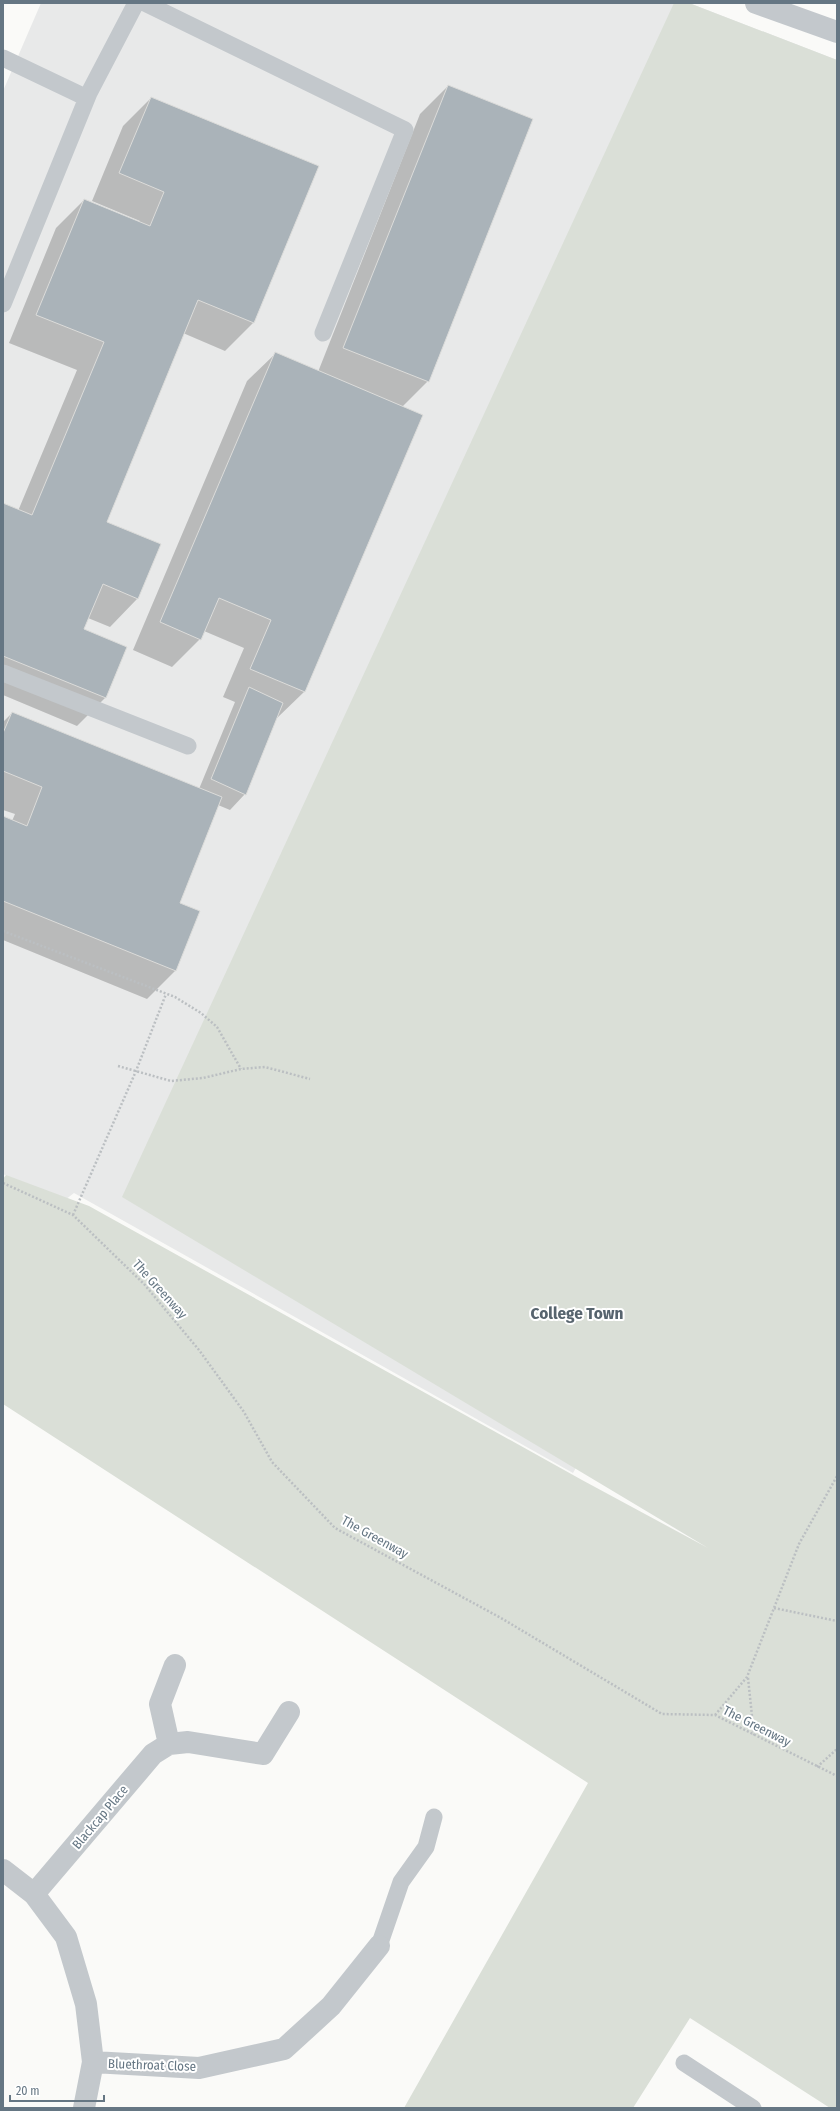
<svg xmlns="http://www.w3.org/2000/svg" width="840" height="2111" font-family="'Fira Sans Condensed',sans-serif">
<rect width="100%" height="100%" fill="#fafaf8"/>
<!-- built -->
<path fill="#e8e9e9" d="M41 3H689L837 60V1380L597 1430 573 1473 74 1193 65 1200H57L3 1174V91Z"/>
<!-- green -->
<path fill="#dadfd7" d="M674 3H689L837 60V2108H830L690 2018 633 2108H404L588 1783 3 1404V1179L6 1175 89 1206 582 1480 708 1548 122 1197Z"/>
<!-- shadow -->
<path fill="#0003" d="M448 86 428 381 402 407 422 416 304 692 276 719 245 794 230 810 218 805 178 904 199 912 175 971 147 999 3 940V818L12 821 15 814 3 810V722L12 713 199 789 235 702 223 697 244 648 204 631 200 639 172 667 133 650 247 381 275 354 318 372 420 114Z
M151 98 317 166 253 323 225 351 183 333 105 523 137 599 110 627 88 618 83 630 126 647 105 698 77 726 3 695V505L18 511 77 370 9 343 56 228 84 200 139 223 140 221 92 201 123 126Z"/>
<!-- building -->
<path fill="#aab3b9" stroke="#dcdcda" d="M448 85 533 119 429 382 343 348Z
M151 97 319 166 254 323 198 300 107 522 161 544 138 599 103 584 84 629 127 647 106 698 3 656V503L32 515 104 342 36 315 84 199 150 226 164 192 119 173Z
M275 352 423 415 305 692 250 669 271 620 219 598 201 640 160 622Z
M249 687 283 703 246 795 211 779Z
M12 712 222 797 180 903 200 911 176 971 3 901V816L27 826 42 787 3 771V733Z"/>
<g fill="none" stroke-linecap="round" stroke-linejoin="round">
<!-- path -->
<path stroke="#bbbfc2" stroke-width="2.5" stroke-dasharray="2 2" stroke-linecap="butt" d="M3 931 175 997 201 1013 217 1027 241 1069
M118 1066 171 1081 203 1078 241 1069 265 1067 310 1079
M3 1183 73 1215 144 1284 199 1350 244 1412 272 1462 335 1528 501 1618 662 1714 715 1715 837 1776
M73 1215 136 1071 166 994
M774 1608 837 1621
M748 1678 754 1735
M715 1715 747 1677 799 1544 837 1476
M817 1767 837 1749"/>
<!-- lane -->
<path stroke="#c3c8cc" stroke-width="17" d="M145 3 405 130 323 333
M3 58 87 98
M3 304 89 93 136 3
M3 673 188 746
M379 1946 401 1882 426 1847 434 1817
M684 2063 753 2108"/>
<!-- street -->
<path stroke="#c3c8cc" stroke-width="22" d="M756 3 837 32
M169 1744 160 1704 175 1665
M3 1870 34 1894 66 1937 86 2004 93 2062 84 2108
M34 1894 153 1754 169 1744 188 1742 263 1754 289 1712
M93 2062 199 2068 284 2049 331 2006 379 1946"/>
</g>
<g text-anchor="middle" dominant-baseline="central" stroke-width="4" stroke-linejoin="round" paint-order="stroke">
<!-- street labels -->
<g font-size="13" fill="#657683" stroke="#fff">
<text transform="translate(160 1289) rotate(48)">The Greenway</text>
<text transform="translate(375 1537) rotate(29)">The Greenway</text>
<text transform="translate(757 1726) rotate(27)">The Greenway</text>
<text transform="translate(100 1817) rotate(-50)">Blackcap Place</text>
<text transform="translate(152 2065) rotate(2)">Bluethroat Close</text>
</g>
<!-- district labels -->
<g font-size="17" font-weight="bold" fill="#57646e" stroke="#fff">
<text x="577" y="1313">College Town</text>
</g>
</g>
<!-- border -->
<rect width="840" height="2111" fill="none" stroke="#657683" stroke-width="8"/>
<!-- scale -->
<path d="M10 2095v6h94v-6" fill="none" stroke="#657683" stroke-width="2"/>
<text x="16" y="2095" font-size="12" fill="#657683" stroke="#ffffff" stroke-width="3" paint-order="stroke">20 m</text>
</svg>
